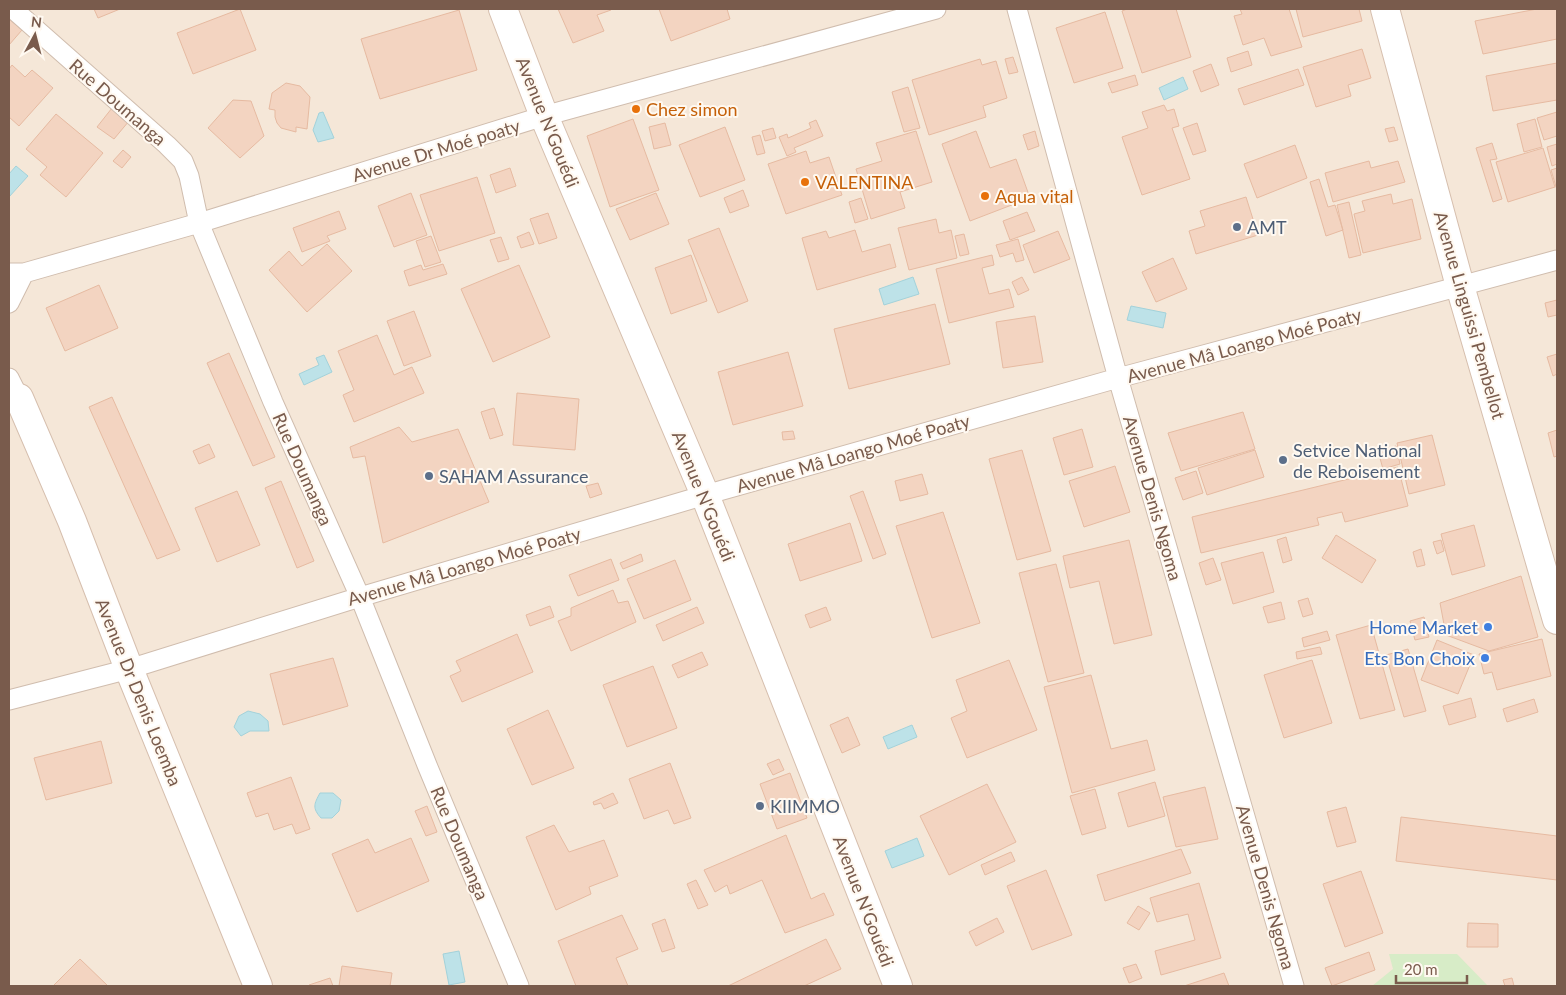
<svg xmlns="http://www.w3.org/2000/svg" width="1566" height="995" font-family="Lato,sans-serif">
<rect width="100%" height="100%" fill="#fdf5ea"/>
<!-- residential -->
<path fill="#f5e7d8" d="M9 9H1557V986H9Z"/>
<!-- green -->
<path fill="#d7ecc7" d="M1389 954H1457L1488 986H1372L1393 969Z"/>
<!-- water -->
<path fill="#bde2e8" stroke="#a3d2da" d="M1183 77 1188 89 1164 100 1159 88Z
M323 112 334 138 318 142 313 130 319 113Z
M16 166 28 176 9 197V174Z
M913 277 919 294 884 305 879 289Z
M1131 306 1166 313 1163 328 1127 320Z
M324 355 332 372 304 385 299 374 319 365 316 358Z
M248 711 260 714 268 721 269 731H250L241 736 234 727 239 716Z
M912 725 917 737 888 749 883 737Z
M320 793H333L341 800 339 811 332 818H321C312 808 314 804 320 793Z
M917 838 924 856 892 868 885 851Z
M459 951 465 982 449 985 443 954Z"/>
<!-- building -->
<path fill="#f3d4c1" stroke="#e6baa1" d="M94 9H120L98 18Z
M240 9 256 50 193 74 177 33Z
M558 9H610L611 10 597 15 604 31 573 43Z
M659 9H727L730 19 671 41Z
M1127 9H1176L1191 57 1142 73 1122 11Z
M1240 9H1289L1302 47 1271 56 1264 38 1243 45 1234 16 1242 14Z
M1296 9H1359L1362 21 1303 37Z
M1537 9H1557V39L1483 54 1475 21Z
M459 10 477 70 380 99 361 39Z
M1105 12 1123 68 1074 83 1056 28Z
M9 19 22 30 9 45Z
M1362 49 1371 78 1348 85 1351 96 1316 107 1303 67Z
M1248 51 1252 65 1231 72 1227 58Z
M1013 57 1018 72 1009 74 1005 59Z
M980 59 982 65 996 61 1007 98 983 106 986 117 929 135 912 80Z
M1557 63V100L1493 111 1486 76Z
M1211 64 1219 85 1201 92 1193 71Z
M12 65 25 77 32 70 53 88 19 126 9 117V69Z
M1298 69 1304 85 1244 105 1238 89Z
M1135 75 1138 85 1112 93 1108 83Z
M286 83 300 86 310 97 307 129 296 127V132L281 128 277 123 275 117V110L269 109 272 93Z
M908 87 920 128 904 132 892 92Z
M233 100 251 101 264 136 240 158 208 128Z
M1164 105 1167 111 1174 109 1179 126 1172 128 1190 179 1142 195 1122 137 1148 128 1142 112Z
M112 108 129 121 114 139 97 127Z
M1557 112V136L1544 140 1537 118Z
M56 114 103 153 66 197 40 175 47 167 26 149Z
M633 119 659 190 610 207 587 136Z
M1535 119 1542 147 1524 152 1517 124Z
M816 120 823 136 794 148 796 152 787 156 779 137 787 134 788 138 811 128 809 123Z
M665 123 671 145 654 149 649 127Z
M1197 123 1206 151 1193 155 1183 128Z
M725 127 745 180 700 197 679 145Z
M1394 127 1398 140 1389 142 1385 129Z
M773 128 776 138 765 141 762 131Z
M916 131 932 182 900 192 905 208 871 219 856 169 882 161 876 143Z
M976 131 990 168 1016 159 1030 198 970 221 942 144Z
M1035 131 1039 146 1028 150 1023 135Z
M760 135 765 153 757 155 752 137Z
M1492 143 1497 159 1490 160 1502 199 1493 202 1476 148Z
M1557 144V164L1552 166 1547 147Z
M1295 145 1307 178 1257 198 1244 164Z
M1543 148 1555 187 1508 202 1496 162Z
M123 150 131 157 122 168 113 161Z
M806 151 810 163 829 157 842 195 786 214 768 164Z
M1369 161 1371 168 1398 161 1405 182 1333 202 1325 173Z
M510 168 516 186 496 193 490 175Z
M1557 168V190L1551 170Z
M477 177 495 233 439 251 420 195Z
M1319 179 1328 207 1335 205 1343 230 1326 236 1310 182Z
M743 190 749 206 730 213 724 198Z
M411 193 427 235 394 247 378 206Z
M656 193 669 224 630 240 616 209Z
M1391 194 1393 204 1412 199 1421 239 1363 253 1354 214 1365 211 1362 201Z
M1246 197 1258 235 1196 254 1189 231 1205 226 1200 211Z
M861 198 868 219 855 223 849 202Z
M1349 202 1361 255 1349 258 1337 205Z
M339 211 346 229 327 236 330 241 302 252 293 228Z
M1027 212 1035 231 1010 240 1003 221Z
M548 213 557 238 539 244 530 219Z
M936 219 939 233 951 230 957 258 909 270 898 228Z
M719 228 748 301 718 313 688 240Z
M855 230 862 252 890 244 896 267 817 290 802 238 826 231 829 238Z
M1058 231 1070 259 1034 273 1023 245Z
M529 232 534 244 521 248 517 237Z
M964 234 969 254 960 256 955 236Z
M431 236 441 262 425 267 416 241Z
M501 237 509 259 498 262 490 240Z
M1018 239 1024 260 1016 262 1013 253 1000 257 996 245Z
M327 244 352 271 307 312 269 270 289 251 302 266Z
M691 255 707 301 671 314 655 268Z
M992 255 994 265 982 268 989 294 1009 289 1014 307 949 323 936 269Z
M1173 258 1187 289 1156 302 1142 272Z
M443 264 447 274 409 286 404 271 421 265 423 270Z
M519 265 550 337 493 362 461 289Z
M1022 277 1029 290 1018 295 1012 282Z
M99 285 118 328 65 351 46 308Z
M1557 300V315L1548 317 1545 303Z
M935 304 950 364 849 389 834 329Z
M414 311 431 356 404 366 387 321Z
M1035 316 1043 362 1003 368 996 322Z
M377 335 394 375 412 367 424 393 354 422 343 395 354 390 338 351Z
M788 352 803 406 733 425 718 372Z
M229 353 275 457 253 466 207 363Z
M1557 354V374L1553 376 1547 357Z
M517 393 579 399 575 450 513 445Z
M112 397 180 550 157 559 89 407Z
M494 408 503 435 490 439 481 412Z
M1243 412 1255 449 1181 471 1168 433Z
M399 427 412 442 458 429 489 502 383 543 365 456 353 458 350 447Z
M1082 429 1093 467 1064 475 1053 438Z
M1557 430V456L1554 457 1548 433Z
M793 431 795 439 783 440 782 432Z
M1432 435 1445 485 1409 494 1397 443Z
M209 444 215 457 199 464 193 451Z
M1396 446 1400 464 1383 469 1378 451Z
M1022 450 1051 551 1017 560 989 459Z
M1255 450 1264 477 1207 495 1198 468Z
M1115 466 1130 512 1084 527 1069 481Z
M1398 467 1408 506 1345 522 1342 512 1317 518 1319 525 1201 553 1192 517Z
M1196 471 1203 493 1183 500 1175 478Z
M922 474 928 494 900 501 895 481Z
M281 481 314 561 297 568 265 488Z
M598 483 602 494 590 498 586 486Z
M237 491 260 545 217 562 195 508Z
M863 491 886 554 873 559 850 496Z
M943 512 980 623 932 638 896 526Z
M850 523 862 561 800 581 788 544Z
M1474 525 1485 566 1452 575 1441 534Z
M1336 535 1376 560 1362 583 1322 558Z
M1286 537 1292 560 1283 563 1277 540Z
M1129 540 1152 635 1114 644 1099 581 1070 588 1063 556Z
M1441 540 1444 551 1437 554 1433 542Z
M1421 549 1425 565 1417 567 1413 552Z
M1263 552 1274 592 1233 604 1221 563Z
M641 554 643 561 623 569 620 563Z
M1213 558 1221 580 1206 585 1199 563Z
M611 559 619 580 578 596 569 575Z
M675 560 691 600 644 619 627 579Z
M1056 564 1084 673 1048 682 1019 573Z
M1521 576 1538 637 1489 651 1446 635 1440 603Z
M613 590 618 603 628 601 636 622 571 651 558 621 571 616V608Z
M1308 598 1313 614 1303 617 1298 601Z
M1281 602 1285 619 1268 623 1263 607Z
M550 606 554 617 530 626 526 615Z
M697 607 704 623 663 641 656 625Z
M826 607 831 620 810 628 805 615Z
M1424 617 1429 637 1415 640 1410 621Z
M1371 625 1395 710 1360 719 1336 635Z
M1327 631 1330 640 1304 647 1302 638Z
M517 634 533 672 462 702 450 676 461 671 456 661Z
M1542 639 1551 676 1497 690 1492 672 1484 674 1479 654Z
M1437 640 1474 655 1458 694 1421 680Z
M1320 647 1322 654 1297 659 1296 652Z
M1408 649 1426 711 1404 717 1386 655Z
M702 652 708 665 678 678 672 665Z
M333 658 348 706 283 725 270 674Z
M1009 660 1037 730 967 758 951 718 967 711 956 680Z
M1312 660 1332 723 1284 738 1264 675Z
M653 666 677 728 627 747 603 685Z
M1091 675 1111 749 1147 740 1155 770 1072 793 1044 687Z
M1471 698 1476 717 1449 725 1443 706Z
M1534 699 1538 712 1507 722 1503 709Z
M548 710 574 768 532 785 507 729Z
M848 717 860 745 842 753 830 725Z
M101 741 112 783 46 800 34 758Z
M779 759 784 770 773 775 767 764Z
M670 763 691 818 674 824 668 810 644 819 629 779Z
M790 773 807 818 777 829 760 784Z
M291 777 310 829 296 834 292 824 274 830 268 813 256 817 247 793Z
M1155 782 1165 816 1128 827 1118 793Z
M987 784 1016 842 949 875 920 816Z
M1205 787 1218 839 1176 847 1163 797Z
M1095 789 1106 828 1082 835 1070 796Z
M613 793 618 803 604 809 601 803 594 805 593 802Z
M427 806 437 832 426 836 415 811Z
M1346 807 1356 842 1337 847 1327 812Z
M1401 817 1557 836V880L1396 861Z
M554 825 569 852 604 840 618 876 589 887 591 894 556 910 526 837Z
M786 835 811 899 824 893 834 915 785 933 762 880 730 894 727 885 715 892 704 870Z
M411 838 429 881 357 912 332 854 368 839 375 853Z
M1181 849 1191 873 1105 901 1097 875Z
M1011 852 1015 861 985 875 981 865Z
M1046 870 1072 935 1032 950 1007 886Z
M1361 871 1383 933 1345 947 1323 884Z
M696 880 708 905 698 909 687 884Z
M1199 883 1221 958 1161 975 1155 951 1195 940 1188 914 1157 922 1150 898Z
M1138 906 1150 913 1139 930 1127 923Z
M622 915 638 949 616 958 628 986H576L558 941Z
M997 918 1004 932 976 946 969 932Z
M665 919 675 948 662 952 652 924Z
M1468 923 1498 924V947H1467Z
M826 939 841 969 804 986H728Z
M1369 952 1375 970 1332 986 1325 968Z
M80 959 108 986H53Z
M1136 964 1142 978 1129 983 1123 968Z
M342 966 392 973 390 986H339Z
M1224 973 1229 986H1184Z
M330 978 333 986H309V985Z
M1512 978 1514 986H1505L1503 980Z"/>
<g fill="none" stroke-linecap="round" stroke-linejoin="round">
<defs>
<path id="street" d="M13 9 167 145 183 161 189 176 199 223 273 402 360 597 427 765 519 986
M1017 9 1118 378 1294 986
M9 273H24L199 223 544 116 936 9
M9 303 24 273
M9 378 19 398
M9 700 129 669 360 597 705 495 1118 378 1557 260"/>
<path id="secondary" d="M503 9 544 116 705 495 898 986
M1385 9 1460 286 1557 620
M19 398 72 521 129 669 258 986"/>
</defs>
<!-- street casing -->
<use href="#street" stroke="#d0bdae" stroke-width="21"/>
<!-- secondary casing -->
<use href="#secondary" stroke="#d6bfae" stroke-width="30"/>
<!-- street -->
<use href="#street" stroke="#fff" stroke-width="19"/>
<!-- secondary -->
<use href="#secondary" stroke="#fff" stroke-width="28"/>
</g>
<!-- markers -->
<g fill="#e8710a" stroke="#fff9f1" stroke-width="2">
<circle cx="636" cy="109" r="5"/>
<circle cx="805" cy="182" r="5"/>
<circle cx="985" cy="196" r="5"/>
</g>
<g fill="#5c6f8a" stroke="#fff9f1" stroke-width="2">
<circle cx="1237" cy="227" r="5"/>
<circle cx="1283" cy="460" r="5"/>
<circle cx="429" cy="476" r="5"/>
<circle cx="760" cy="806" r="5"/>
</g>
<g fill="#3f7fe0" stroke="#fff9f1" stroke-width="2">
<circle cx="1488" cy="627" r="5"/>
<circle cx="1485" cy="658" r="5"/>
</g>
<g text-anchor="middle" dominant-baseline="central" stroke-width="4" stroke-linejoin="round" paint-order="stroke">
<!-- street labels -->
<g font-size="18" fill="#795b4c" stroke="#fff9f1">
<text transform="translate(118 102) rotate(41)">Rue Doumanga</text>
<text transform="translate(548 122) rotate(68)">Avenue N'Gouédi</text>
<text transform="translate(436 150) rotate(-17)">Avenue Dr Moé poaty</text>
<text transform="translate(1470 315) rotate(74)">Avenue Linguissi Pembellot</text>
<text transform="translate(1244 345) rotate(-15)">Avenue Mâ Loango Moé Poaty</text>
<text transform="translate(853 453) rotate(-16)">Avenue Mâ Loango Moé Poaty</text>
<text transform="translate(303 469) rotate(66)">Rue Doumanga</text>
<text transform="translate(704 496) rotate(68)">Avenue N'Gouédi</text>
<text transform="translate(1153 498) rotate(74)">Avenue Denis Ngoma</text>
<text transform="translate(464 566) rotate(-16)">Avenue Mâ Loango Moé Poaty</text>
<text transform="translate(139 692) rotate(68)">Avenue Dr Denis Loemba</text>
<text transform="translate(460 843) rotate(67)">Rue Doumanga</text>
<text transform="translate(1266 887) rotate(74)">Avenue Denis Ngoma</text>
<text transform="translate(864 901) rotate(69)">Avenue N'Gouédi</text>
</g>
<!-- food labels -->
<g font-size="18" fill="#c56008" stroke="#fff9f1" text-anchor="start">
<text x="646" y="109">Chez simon</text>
<text x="815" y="182">VALENTINA</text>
<text x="995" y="196">Aqua vital</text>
</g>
<!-- service labels -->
<g font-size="18" fill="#4e5e75" stroke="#fff9f1" text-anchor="start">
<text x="1247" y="227">AMT</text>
<text x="1293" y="450">Setvice National<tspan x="1293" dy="21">de Reboisement</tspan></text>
<text x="439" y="476">SAHAM Assurance</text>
<text x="770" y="806">KIIMMO</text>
</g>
<!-- shop labels -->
<g font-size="18" fill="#366cbe" stroke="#fff9f1" text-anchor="end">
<text x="1478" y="627">Home Market</text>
<text x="1475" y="658">Ets Bon Choix</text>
</g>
</g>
<!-- border -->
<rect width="1566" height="995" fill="none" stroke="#795b4c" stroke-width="20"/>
<!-- north arrow -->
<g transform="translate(35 35) rotate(7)" stroke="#fff9f1" stroke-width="4" paint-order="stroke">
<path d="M0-4L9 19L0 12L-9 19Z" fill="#795b4c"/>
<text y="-8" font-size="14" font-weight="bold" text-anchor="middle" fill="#795b4c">N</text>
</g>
<!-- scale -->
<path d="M1396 975v8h71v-8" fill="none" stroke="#795b4c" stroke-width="2.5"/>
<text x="1404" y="975" font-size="15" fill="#795b4c" stroke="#fff9f1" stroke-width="4" paint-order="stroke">20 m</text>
</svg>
